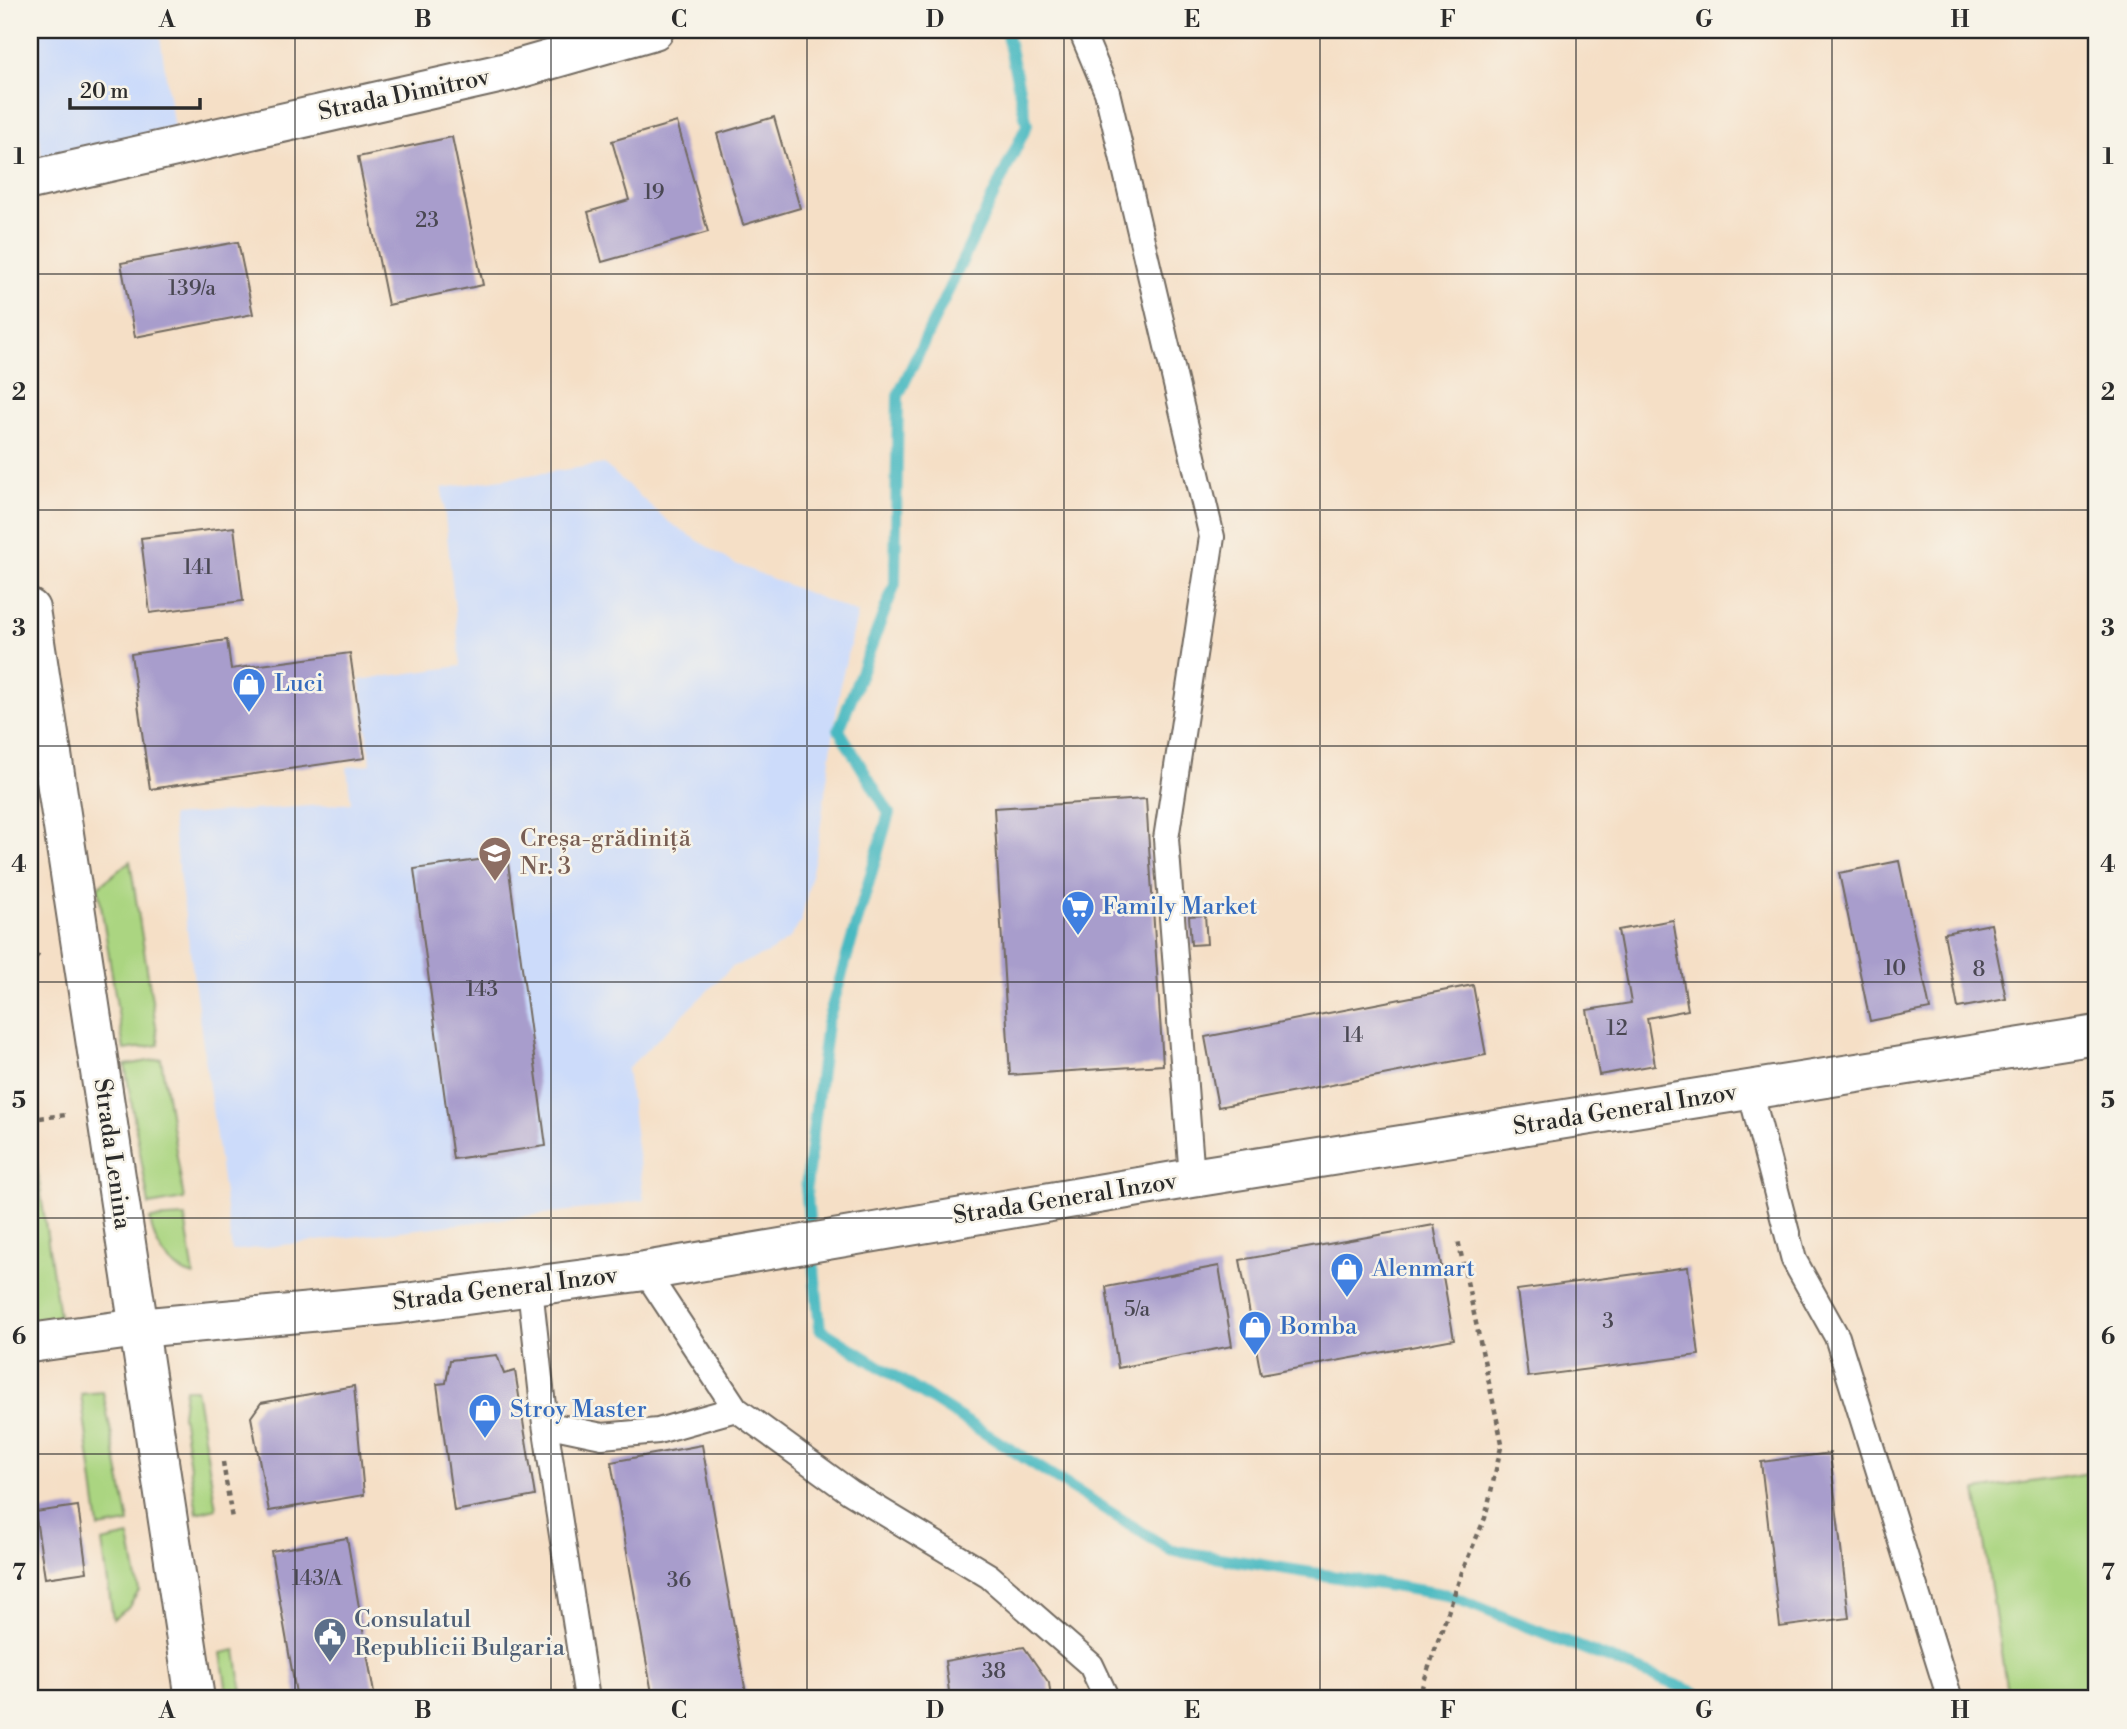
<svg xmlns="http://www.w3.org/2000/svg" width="2127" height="1729" font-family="'Libre Bodoni',serif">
<rect width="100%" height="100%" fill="#f7f3e8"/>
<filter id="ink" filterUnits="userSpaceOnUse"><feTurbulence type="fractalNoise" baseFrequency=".0143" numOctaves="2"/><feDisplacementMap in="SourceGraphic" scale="14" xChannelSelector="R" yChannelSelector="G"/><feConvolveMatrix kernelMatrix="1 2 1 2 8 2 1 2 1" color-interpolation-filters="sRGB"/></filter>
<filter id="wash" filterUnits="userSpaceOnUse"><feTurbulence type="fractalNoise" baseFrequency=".00686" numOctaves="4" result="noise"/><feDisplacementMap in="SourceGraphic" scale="28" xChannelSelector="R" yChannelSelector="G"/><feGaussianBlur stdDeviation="1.57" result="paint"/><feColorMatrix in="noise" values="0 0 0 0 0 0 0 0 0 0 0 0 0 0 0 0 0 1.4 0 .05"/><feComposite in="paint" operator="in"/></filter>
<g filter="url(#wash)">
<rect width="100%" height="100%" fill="#f5dfc6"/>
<!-- built -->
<path fill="#ccdbfa" d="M30 30H159L174 129 42 162 30 51Z
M604 464 669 522 733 563 858 613 841 681 818 844 801 922 789 939 768 953 732 967 627 1069 644 1200 603 1207 232 1251 171 816 351 803 347 767 371 764 360 680 461 666 442 488Z"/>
<!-- green -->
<path fill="#abd581" stroke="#6b8056" stroke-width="2" d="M130 861 159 1045 124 1050 98 887Z
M161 1059 184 1199 149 1205 125 1065Z
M30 1121 60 1322 30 1325Z
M185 1217 194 1276C168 1269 154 1245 150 1219Z
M185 1389H196L216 1508 197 1513 182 1415Z
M103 1392 129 1523 99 1528 81 1394Z
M2097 1472V1699H2008L1976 1490Z
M129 1536 139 1591 128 1608 113 1619 102 1542Z
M236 1650 243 1699H228L221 1653Z"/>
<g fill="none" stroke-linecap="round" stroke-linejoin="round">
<!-- stream -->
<path stroke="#4ab9c1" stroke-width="12" d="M1006 30 1027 125 898 396 895 584 839 730 889 813 827 1024 806 1187 820 1329 1170 1550 1448 1595 1696 1693 1702 1699"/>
</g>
<g id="blocks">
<!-- building -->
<path fill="#a89dcc" d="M774 117 800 208 743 225 717 134Z
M677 122 708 232 602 262 588 212 629 200 612 141Z
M452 137 483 285 388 305 358 157Z
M238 242 253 314 135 337 121 263Z
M234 527 243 601 150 613 141 538Z
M227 640 231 669 350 653 365 758 150 789 131 654Z
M1146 799 1163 1065 1010 1075 994 808Z
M507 856 546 1146 453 1159 414 869Z
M1899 861 1930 1009 1870 1021 1839 873Z
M1205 915 1207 944 1191 945 1189 916Z
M1673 920 1688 1010 1647 1018 1655 1065 1599 1075 1587 1010 1631 1003 1618 930Z
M1991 924 2006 999 1958 1008 1944 933Z
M1473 985 1486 1055 1218 1107 1205 1037Z
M1434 1225 1454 1339 1261 1375 1240 1260Z
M1219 1266 1232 1346 1118 1368 1106 1287Z
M1688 1267 1699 1355 1528 1377 1517 1290Z
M497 1355 504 1374 515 1371 535 1496 454 1511 437 1384 446 1383 450 1360Z
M354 1386 364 1495 269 1511 251 1417 261 1403Z
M702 1445 747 1699H653L611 1462Z
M1830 1453 1849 1618 1780 1627 1761 1462Z
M78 1506 87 1572 45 1578 35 1512Z
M347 1538 375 1699H297L271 1551Z
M1024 1647 1049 1683 1051 1699H950L945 1661Z"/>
</g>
</g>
<g filter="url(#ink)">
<use href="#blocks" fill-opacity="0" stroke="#726a61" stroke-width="2"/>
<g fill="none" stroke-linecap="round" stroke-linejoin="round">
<defs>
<path id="lane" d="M1081 30 1107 92 1212 537 1166 839 1192 1178
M1750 1090 1794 1260 1837 1337 1950 1699
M645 1271 736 1409 850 1492 989 1576 1091 1665 1107 1699
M530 1288 545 1424
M587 1699 545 1424 602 1436 658 1431 736 1409"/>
<path id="street" d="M30 180 507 72 654 30
M30 1343 138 1328"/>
<path id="secondary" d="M30 609 195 1699"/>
<path id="primary" d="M138 1328 398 1304 645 1271 1192 1178 2097 1035"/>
</defs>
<!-- lane casing -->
<use href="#lane" stroke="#726a61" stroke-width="28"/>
<!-- street casing -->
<use href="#street" stroke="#726a61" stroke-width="42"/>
<!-- secondary casing -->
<use href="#secondary" stroke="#726a61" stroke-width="42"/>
<!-- primary casing -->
<use href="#primary" stroke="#726a61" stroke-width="42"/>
<!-- path -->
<path stroke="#726a61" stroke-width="4.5" stroke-dasharray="5 5" stroke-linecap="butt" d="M30 949 39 957
M30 1119 66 1115
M223 1462 232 1519
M1425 1699 1422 1687 1463 1569 1485 1518 1502 1443 1458 1240"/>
<!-- lane -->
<use href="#lane" stroke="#fff" stroke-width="24"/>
<!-- street -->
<use href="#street" stroke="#fff" stroke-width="38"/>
<!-- secondary -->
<use href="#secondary" stroke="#fff" stroke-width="38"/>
<!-- primary -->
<use href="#primary" stroke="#fff" stroke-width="38"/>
</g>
</g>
<!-- grid -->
<path fill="none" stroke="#2b2b2b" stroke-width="2" stroke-opacity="0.55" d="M295 30V1699M551 30V1699M807 30V1699M1064 30V1699M1320 30V1699M1576 30V1699M1832 30V1699M30 274H2097M30 510H2097M30 746H2097M30 982H2097M30 1218H2097M30 1454H2097"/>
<!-- icons -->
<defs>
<symbol id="shop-pin" viewBox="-11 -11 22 30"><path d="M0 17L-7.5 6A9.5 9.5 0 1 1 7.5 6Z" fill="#3f7fe0" stroke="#f7f3e8"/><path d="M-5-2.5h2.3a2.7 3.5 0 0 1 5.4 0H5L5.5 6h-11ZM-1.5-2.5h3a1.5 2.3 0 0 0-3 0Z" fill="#fff"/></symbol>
<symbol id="school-pin" viewBox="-11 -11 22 30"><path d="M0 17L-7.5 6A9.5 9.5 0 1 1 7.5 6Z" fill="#8d6e63" stroke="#f7f3e8"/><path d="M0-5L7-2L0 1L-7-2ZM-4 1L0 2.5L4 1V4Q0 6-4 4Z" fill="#fff"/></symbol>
<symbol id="supermarket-pin" viewBox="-11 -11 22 30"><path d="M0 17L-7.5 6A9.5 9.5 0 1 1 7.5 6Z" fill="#3f7fe0" stroke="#f7f3e8"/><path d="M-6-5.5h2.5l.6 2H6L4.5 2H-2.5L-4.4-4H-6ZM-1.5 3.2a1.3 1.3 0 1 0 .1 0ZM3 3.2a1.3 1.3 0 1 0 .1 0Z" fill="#fff"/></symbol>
<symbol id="civic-pin" viewBox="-11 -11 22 30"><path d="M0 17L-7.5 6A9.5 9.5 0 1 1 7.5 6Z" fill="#5c6f8a" stroke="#f7f3e8"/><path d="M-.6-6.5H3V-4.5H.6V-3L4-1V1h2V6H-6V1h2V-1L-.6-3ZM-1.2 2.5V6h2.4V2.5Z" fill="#fff"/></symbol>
</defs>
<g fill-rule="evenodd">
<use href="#shop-pin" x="230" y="665" width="38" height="52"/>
<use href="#school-pin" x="476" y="834" width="38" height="52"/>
<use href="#supermarket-pin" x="1059" y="888" width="38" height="52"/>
<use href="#shop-pin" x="1328" y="1250" width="38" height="52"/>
<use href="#shop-pin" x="1236" y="1308" width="38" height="52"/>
<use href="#shop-pin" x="466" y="1391" width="38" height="52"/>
<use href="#civic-pin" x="311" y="1615" width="38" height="52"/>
</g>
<g text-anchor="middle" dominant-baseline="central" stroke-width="5" stroke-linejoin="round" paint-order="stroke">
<!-- number labels -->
<g font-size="21" fill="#4a4853">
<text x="654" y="193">19</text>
<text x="427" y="221">23</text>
<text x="192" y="289">139/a</text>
<text x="198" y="568">141</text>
<text x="1895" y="969">10</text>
<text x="1979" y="970">8</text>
<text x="482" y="990">143</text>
<text x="1617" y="1029">12</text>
<text x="1353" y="1036">14</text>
<text x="1137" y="1310">5/a</text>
<text x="1608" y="1322">3</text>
<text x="317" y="1579">143/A</text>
<text x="679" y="1581">36</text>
<text x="994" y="1672">38</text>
</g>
<!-- street labels -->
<g font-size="24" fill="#2b2b2b" stroke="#f7f3e8">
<text transform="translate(404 95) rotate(-12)">Strada Dimitrov</text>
<text transform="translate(1625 1110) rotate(-9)">Strada General Inzov</text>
<text transform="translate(112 1154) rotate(82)">Strada Lenina</text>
<text transform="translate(1065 1199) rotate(-9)">Strada General Inzov</text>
<text transform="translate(505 1289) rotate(-7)">Strada General Inzov</text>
</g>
<!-- shop labels -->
<g font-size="24" fill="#366cbe" stroke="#f7f3e8" text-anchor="start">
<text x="274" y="684">Luci</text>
<text x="1102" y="907">Family Market</text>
<text x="1372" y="1269">Alenmart</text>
<text x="1280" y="1327">Bomba</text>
<text x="510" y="1410">Stroy Master</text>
</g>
<!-- education labels -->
<g font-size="24" fill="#785e54" stroke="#f7f3e8" text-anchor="start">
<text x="520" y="839">Creșa-grădiniță<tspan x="520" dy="28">Nr. 3</tspan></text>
</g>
<!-- service labels -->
<g font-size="24" fill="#4e5e75" stroke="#f7f3e8" text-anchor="start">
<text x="354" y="1620">Consulatul<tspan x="354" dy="28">Republicii Bulgaria</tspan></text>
</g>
</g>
<!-- margin -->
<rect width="2127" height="1729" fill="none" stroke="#f7f3e8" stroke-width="77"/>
<!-- scale -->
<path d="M70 98v10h130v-10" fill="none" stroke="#2b2b2b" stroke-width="3.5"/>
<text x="80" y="98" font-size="21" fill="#2b2b2b" stroke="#f7f3e8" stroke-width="5" paint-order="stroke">20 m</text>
<rect x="38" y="38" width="2050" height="1652" fill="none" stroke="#2b2b2b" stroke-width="2.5"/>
<g font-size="23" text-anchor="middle" font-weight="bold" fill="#2b2b2b">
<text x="167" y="27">A</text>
<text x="423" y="27">B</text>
<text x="679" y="27">C</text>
<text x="935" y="27">D</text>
<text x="1192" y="27">E</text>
<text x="1448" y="27">F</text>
<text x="1704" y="27">G</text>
<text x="1960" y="27">H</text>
<text x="19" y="164">1</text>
<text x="2108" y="164">1</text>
<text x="19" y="400">2</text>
<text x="2108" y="400">2</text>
<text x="19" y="636">3</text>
<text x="2108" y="636">3</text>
<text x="19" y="872">4</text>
<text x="2108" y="872">4</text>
<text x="19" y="1108">5</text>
<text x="2108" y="1108">5</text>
<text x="19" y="1344">6</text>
<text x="2108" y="1344">6</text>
<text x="19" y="1580">7</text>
<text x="2108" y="1580">7</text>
<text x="167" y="1718">A</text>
<text x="423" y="1718">B</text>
<text x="679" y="1718">C</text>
<text x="935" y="1718">D</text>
<text x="1192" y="1718">E</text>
<text x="1448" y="1718">F</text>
<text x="1704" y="1718">G</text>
<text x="1960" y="1718">H</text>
</g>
</svg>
